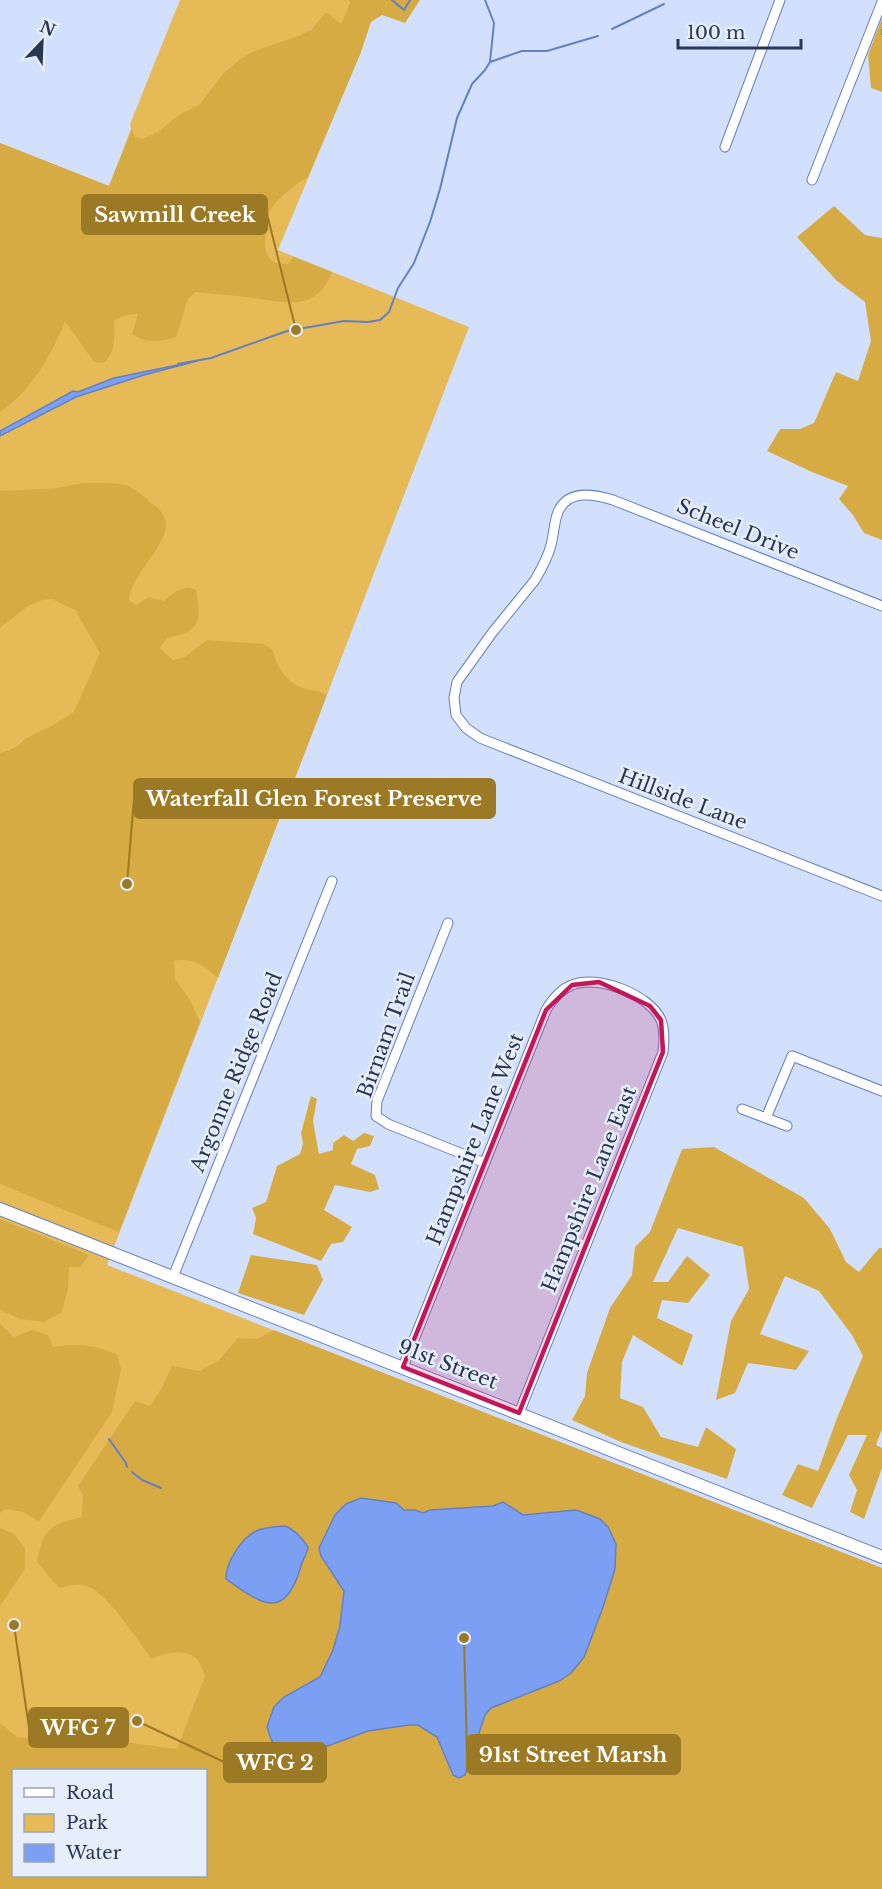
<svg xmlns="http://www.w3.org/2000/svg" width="882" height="1889" font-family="'Libre Baskerville',serif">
<rect width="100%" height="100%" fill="#d2e0fd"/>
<!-- green -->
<path fill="#e5ba57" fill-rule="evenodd" d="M180 0H347L350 2 341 25 326 12 316 26 309 31 361 52 278 250 469 327 107 1265 882 1568V1889H0V143L109 186 131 129 130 124ZM14 1770H206V1876H14Z"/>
<!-- forest -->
<path fill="#d7ab44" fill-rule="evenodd" d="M347 0H420L405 23 382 15 371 22 361 52 308 177C295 185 282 194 272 207 269 211 268 219 267 224 264 243 261 266 288 264L294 257 332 272C316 314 282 302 247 297 230 295 212 294 195 292L188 299 176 337C160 342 147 344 132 334L138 314 126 315 114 320C114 337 117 352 103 363L94 362 65 321C51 356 32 390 0 412V143L109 186 132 129 135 137 143 139 158 132 179 115 200 104 223 74 239 60 252 52 296 37 311 30 326 12 341 24 350 2Z
M882 18V92L871 88 868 55Z
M834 206 865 235 882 238V540L864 533 853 515 839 499 848 486 812 472 767 451 780 429H800L814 423 836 372 858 381 871 341 865 302 836 280 797 237Z
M82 483C94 483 118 482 128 486 137 490 146 499 154 505 190 531 132 566 129 600L136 605 149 597 164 601 176 591 188 587 196 590C201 622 202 631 167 638L159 648 173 660 185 657 207 640 263 644 273 650C275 664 286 681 300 687 309 691 317 689 327 695L218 978C204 966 193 956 174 961L175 979 190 1000 200 1022 119 1232 0 1184V753C8 751 21 746 24 739L52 726 74 712 100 653 75 610 52 599 42 600 28 606 0 628V491L58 488Z
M311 1096 317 1099 313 1121 319 1154 333 1150V1143L344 1135 353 1141 364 1133 374 1136 370 1146 357 1149 351 1164 375 1175 379 1189 370 1192 335 1185 324 1210 352 1227 343 1242 331 1244 321 1261 253 1234 256 1218 252 1208 266 1202 277 1166 300 1154 303 1144 301 1133Z
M714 1147 804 1198 830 1229 846 1262 859 1272 879 1248H882V1429L876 1445 882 1448V1468L864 1519 850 1512 857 1490 849 1475 867 1435H848L812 1508 782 1495 798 1464 818 1471 837 1418 863 1356 852 1335 819 1291 785 1276 760 1334 809 1351 796 1370 748 1363 735 1393 716 1400 731 1321 749 1289 743 1247 678 1228 653 1282H668L687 1256 710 1275 688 1303 662 1300 657 1318 693 1335 682 1366 633 1335 622 1362 620 1398 643 1407 661 1437 698 1447 706 1427 736 1449 727 1479 621 1442 572 1420 585 1396 587 1373 610 1308 632 1275 635 1247 650 1232 682 1149Z
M0 1219 89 1255 80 1267H69L68 1290 61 1313 44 1322 20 1319 0 1310Z
M251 1255 317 1265 323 1280 304 1315 238 1293Z
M0 1323 14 1337 32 1330 48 1335 53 1347C79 1343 92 1345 117 1354L121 1369 112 1412 39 1521 23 1512 5 1509 0 1513Z
M274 1330 882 1568V1889H0V1723L17 1737 77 1745 84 1737 177 1749 205 1676C203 1671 201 1666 199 1662 189 1647 165 1652 152 1659 137 1640 108 1593 87 1586 77 1583 69 1586 59 1588L37 1562C43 1529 49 1525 82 1517L83 1496 78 1486 135 1401 150 1406 163 1386 172 1366 200 1371 218 1361 238 1338 257 1339ZM14 1770H206V1876H14Z
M0 1528 14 1534 25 1548V1569L0 1606Z"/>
<!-- water -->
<path fill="#7ba0f3" stroke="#6380c3" stroke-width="1.5" d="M197 361 144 375 76 397 0 436V431L73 391 78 392 114 378Z
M361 1498 396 1503 404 1510H415L423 1513 430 1510 493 1506 503 1502 523 1515 576 1510 600 1519 608 1527 616 1544 615 1569 602 1610 584 1657 571 1673 559 1681 491 1708 485 1715 465 1775 459 1778 453 1775 437 1737 418 1725H409L368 1731 322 1748 297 1761 285 1759 277 1754 270 1736 267 1727 274 1707 284 1697 320 1677 333 1650 340 1626 344 1591 321 1556 319 1548 335 1515 346 1504Z
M285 1526C294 1529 302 1538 308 1547 307 1554 302 1561 300 1569 284 1623 259 1602 226 1579 226 1562 241 1539 256 1531 265 1527 275 1527 285 1526Z"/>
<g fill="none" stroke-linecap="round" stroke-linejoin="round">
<!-- stream -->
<path stroke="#6380c3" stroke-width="2" d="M392 0 404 10 410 0
M612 29 664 4
M882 30V34
M490 62 522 51H547L598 36
M178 364 211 358 287 331 344 321 368 322 380 320 389 312 398 288 414 263 430 222 440 189 457 118 472 84 485 70 490 62 494 23 485 0
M109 1439 126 1463 127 1467
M132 1472 142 1480 161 1488"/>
<defs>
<path id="street" d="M725 147 780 0
M812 180 882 2
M882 606 613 500C594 494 568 489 558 512 554 522 554 534 551 545 548 557 542 568 535 580L492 633 457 682 454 698 456 715 466 728 480 738 882 896
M448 923 377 1101 376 1116 388 1124 485 1163
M742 1109 787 1126
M766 1118 792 1056 882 1091
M173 1277 332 881
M403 1367 546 1010C552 1000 561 989 572 985 598 974 650 995 661 1020 665 1030 664 1043 663 1052L519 1413"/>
<path id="secondary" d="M0 1209 882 1557"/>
</defs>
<!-- street casing -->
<use href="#street" stroke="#637fc1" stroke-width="11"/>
<!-- secondary casing -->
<use href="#secondary" stroke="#637fc1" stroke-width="14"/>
<!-- street -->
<use href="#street" stroke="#fff" stroke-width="9"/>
<!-- secondary -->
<use href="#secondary" stroke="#fff" stroke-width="12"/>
</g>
<!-- marked area -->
<path fill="#c2185b" fill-opacity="0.2" stroke="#c2185b" stroke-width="4.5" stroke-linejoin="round" d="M599 982 650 1006 661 1020 663 1052 519 1413 403 1367 546 1010 572 985Z"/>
<g text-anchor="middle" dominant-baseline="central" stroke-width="5" stroke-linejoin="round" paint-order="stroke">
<!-- street labels -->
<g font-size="20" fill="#2a3753" stroke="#e6edfb">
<text transform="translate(738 529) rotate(22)">Scheel Drive</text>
<text transform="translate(683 799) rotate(21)">Hillside Lane</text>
<text transform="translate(386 1035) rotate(-70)">Birnam Trail</text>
<text transform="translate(236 1072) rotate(-68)">Argonne Ridge Road</text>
<text transform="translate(475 1139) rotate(-68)">Hampshire Lane West</text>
<text transform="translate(589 1189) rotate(-68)">Hampshire Lane East</text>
<text transform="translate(448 1364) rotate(21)">91st Street</text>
</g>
</g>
<!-- callouts -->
<path fill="none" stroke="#9c7924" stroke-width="2" d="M296 330L267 214M127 884L134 798M14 1625L29 1728M464 1638L467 1754M137 1721L224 1762"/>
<g fill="#9c7924" stroke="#e6edfb" stroke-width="2">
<circle cx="296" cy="330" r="6"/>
<circle cx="127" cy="884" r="6"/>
<circle cx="14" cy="1625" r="6"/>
<circle cx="464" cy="1638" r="6"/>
<circle cx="137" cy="1721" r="6"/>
</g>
<g fill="#9c7924" stroke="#9c7924" stroke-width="2">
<rect x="82" y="195" width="185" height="39" rx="6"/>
<rect x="134" y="779" width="361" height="39" rx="6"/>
<rect x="29" y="1708" width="99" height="39" rx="6"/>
<rect x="467" y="1735" width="213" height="39" rx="6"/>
<rect x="224" y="1743" width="102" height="39" rx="6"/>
</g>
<g font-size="21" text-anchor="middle" font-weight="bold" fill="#fff">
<text x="175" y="222">Sawmill Creek</text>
<text x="314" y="806">Waterfall Glen Forest Preserve</text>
<text x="78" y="1735">WFG 7</text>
<text x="573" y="1762">91st Street Marsh</text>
<text x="275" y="1770">WFG 2</text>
</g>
<!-- legend -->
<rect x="12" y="1769" width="195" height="108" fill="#e6edfb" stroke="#9ba4b8" stroke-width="1.5"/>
<rect x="24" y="1788" width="30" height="9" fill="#ffffff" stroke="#9ba4b8" stroke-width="1.5"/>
<text x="66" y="1799" font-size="18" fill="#2a3753">Road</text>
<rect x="24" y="1814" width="30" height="18" fill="#e5ba57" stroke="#9ba4b8" stroke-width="1.5"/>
<text x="66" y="1829" font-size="18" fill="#2a3753">Park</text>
<rect x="24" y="1844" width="30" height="18" fill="#7ba0f3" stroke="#9ba4b8" stroke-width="1.5"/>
<text x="66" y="1859" font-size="18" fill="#2a3753">Water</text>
<!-- north arrow -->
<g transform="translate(42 42) rotate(23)" stroke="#e6edfb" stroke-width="4.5" paint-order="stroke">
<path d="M0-4.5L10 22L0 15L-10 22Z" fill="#2a3753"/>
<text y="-9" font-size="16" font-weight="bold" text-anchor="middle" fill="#2a3753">N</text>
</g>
<!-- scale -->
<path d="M678 39v9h123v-9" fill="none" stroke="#2a3753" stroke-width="3"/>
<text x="687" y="39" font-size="18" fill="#2a3753" stroke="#e6edfb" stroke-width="4.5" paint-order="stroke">100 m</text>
</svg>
